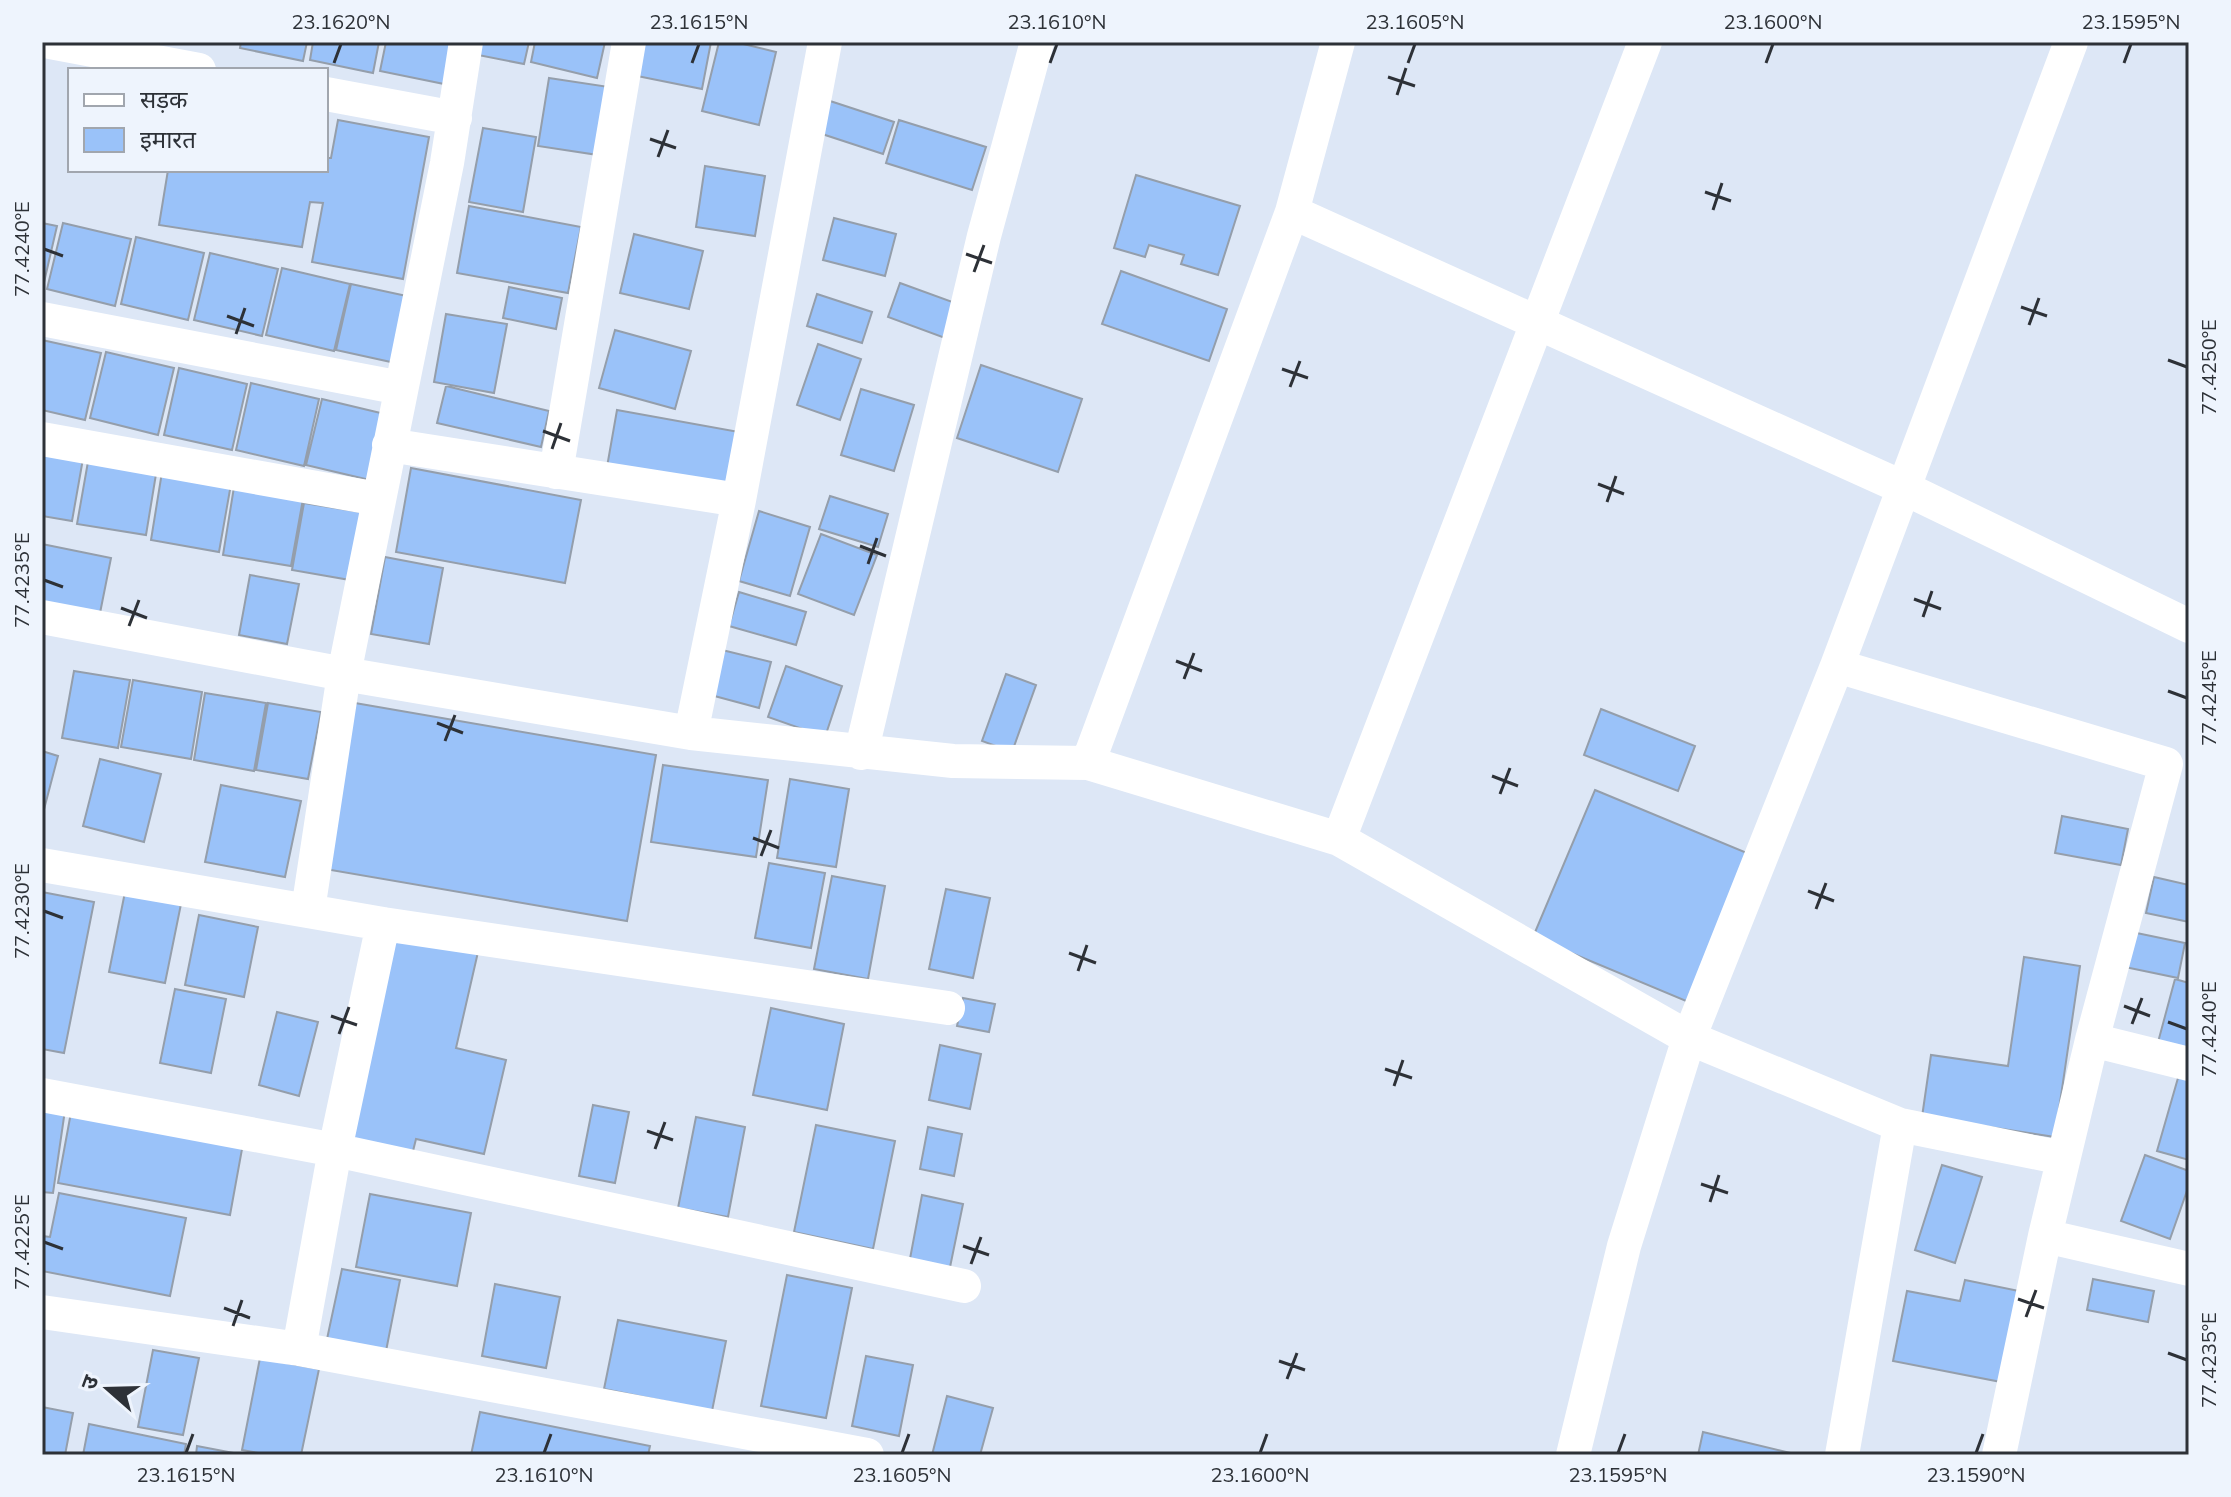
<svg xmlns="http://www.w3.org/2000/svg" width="2231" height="1497" font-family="Mulish,'Noto Sans Devanagari',sans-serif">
<rect width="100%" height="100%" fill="#dde7f6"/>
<!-- building -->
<path fill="#9ac2f9" stroke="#949eab" stroke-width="2" d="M241 42H307L303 61 240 48Z
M313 42H379L373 73 310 60Z
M386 42H457L449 85 380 71Z
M475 42H529L524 64 473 54Z
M535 42H605L597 78 531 62Z
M644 42H711L702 89 637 76Z
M719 42H735L776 52 759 125 702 111Z
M549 78 609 87 598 155 538 146Z
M824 99 894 122 883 154 813 131Z
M338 120 429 137 403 279 312 262 323 203 310 202 302 247 159 225 168 170H326V158H331Z
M899 120 986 147 972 190 886 163Z
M483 128 536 137 523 212 469 202Z
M705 166 765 176 755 236 696 227Z
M1136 175 1240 206 1218 275 1181 264 1184 255 1149 245 1145 257 1114 248Z
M469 206 581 227 568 293 457 273Z
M834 218 896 234 885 276 823 260Z
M42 223 57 226 42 291Z
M63 223 131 239 115 306 47 289Z
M634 234 703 251 689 309 620 293Z
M136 237 204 253 188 320 121 304Z
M210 253 278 269 262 336 194 320Z
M282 268 350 284 334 351 266 335Z
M1121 271 1227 309 1209 361 1102 324Z
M900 283 958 304 945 338 888 317Z
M351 284 416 298 400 364 336 350Z
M509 287 562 298 556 329 503 318Z
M817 294 872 312 862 343 807 326Z
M446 314 507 324 494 393 434 382Z
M615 330 691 351 675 409 599 388Z
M42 340 101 353 85 420 42 410Z
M818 344 861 359 840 420 797 405Z
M106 352 174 368 158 435 90 418Z
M981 365 1082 399 1058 472 957 438Z
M179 368 247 384 232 450 164 435Z
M251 383 319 399 304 466 236 450Z
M446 386 549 411 541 447 437 423Z
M861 389 914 405 894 471 841 455Z
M322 399 389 415 374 481 306 465Z
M617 410 750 434 739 491 607 467Z
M42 446 84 453 72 521 42 516Z
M89 456 157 468 146 535 77 524Z
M411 468 581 500 565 583 396 552Z
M162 472 231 484 219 552 151 540Z
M234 487 303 499 291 566 223 555Z
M830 496 888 514 878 547 819 529Z
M304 503 361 512 350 580 292 570Z
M759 511 810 527 790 596 739 581Z
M821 534 877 555 854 615 798 594Z
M42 544 111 558 99 618 42 607Z
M385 557 443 568 429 644 371 634Z
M250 575 299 584 287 644 239 635Z
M739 592 806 612 796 645 729 626Z
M718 649 771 662 759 708 707 694Z
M786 666 842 686 825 737 768 717Z
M74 671 130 680 118 748 62 738Z
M1006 674 1036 685 1012 752 982 741Z
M133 680 202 692 191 759 121 747Z
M205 693 266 703 254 771 194 760Z
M268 703 321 712 308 779 256 770Z
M355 703 656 755 627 921 325 869Z
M1601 709 1695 746 1678 791 1584 755Z
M42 751 58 756 42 817Z
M100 759 161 774 144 842 83 826Z
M663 765 768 780 756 857 651 842Z
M790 779 849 789 836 867 777 858Z
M221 785 301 801 285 877 205 862Z
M1595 790 1759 858 1698 1006 1533 937Z
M2062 816 2128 829 2121 865 2055 853Z
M769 863 825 873 811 948 755 938Z
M832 876 885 886 868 979 814 969Z
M2154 877 2189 885V922L2146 913Z
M946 889 990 898 973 978 929 969Z
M42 892 94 902 64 1053 42 1049Z
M125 892 181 904 165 983 109 972Z
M199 915 258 927 244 997 185 985Z
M2127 931 2185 943 2178 978 2120 966Z
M396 933 478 952 456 1048 506 1060 484 1154 416 1139 412 1155 349 1141Z
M2024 957 2080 966 2055 1137 1922 1117 1931 1055 2008 1066Z
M2175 979 2189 983V1055L2157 1046Z
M175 989 226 999 211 1073 160 1063Z
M963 998 995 1004 989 1032 957 1026Z
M771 1008 844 1024 827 1110 753 1095Z
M277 1012 318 1022 299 1096 259 1085Z
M940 1045 981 1054 970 1109 929 1100Z
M2180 1071 2189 1074V1160L2157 1151Z
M593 1105 629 1112 615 1183 579 1176Z
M42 1107 65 1110 53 1193 42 1192Z
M72 1107 244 1138 230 1215 58 1183Z
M696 1117 745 1127 728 1217 678 1208Z
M816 1125 895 1141 873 1249 794 1232Z
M928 1127 962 1134 954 1176 920 1169Z
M2145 1155 2189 1171V1185L2170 1239 2121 1221Z
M1942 1165 1982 1177 1955 1263 1915 1250Z
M59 1193 186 1218 170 1296 42 1271V1236L50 1237Z
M370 1194 471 1213 457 1286 356 1267Z
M922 1195 963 1204 949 1272 909 1264Z
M342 1269 400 1280 386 1351 327 1339Z
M787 1275 852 1288 826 1418 761 1406Z
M2093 1279 2154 1291 2148 1322 2087 1310Z
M1965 1280 2019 1291 2001 1382 1893 1361 1907 1291 1960 1301Z
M495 1284 560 1297 546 1368 482 1356Z
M618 1320 726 1341 712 1411 604 1389Z
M153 1350 199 1358 183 1435 138 1427Z
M866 1356 913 1365 899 1436 852 1426Z
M260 1358 319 1369 301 1455H269L242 1450Z
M947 1396 993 1408 980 1455H932Z
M42 1407 73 1413 65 1455H42Z
M480 1412 650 1446 648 1455H471Z
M89 1424 186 1444 184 1455H83Z
M1703 1432 1799 1455H1698Z
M197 1446 244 1455H196Z"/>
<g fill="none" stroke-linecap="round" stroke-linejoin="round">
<!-- street -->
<path stroke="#fff" stroke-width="34" d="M50 42 199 70
M326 94 455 118
M1292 212 1904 488 2189 626
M42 319 401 388
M42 439 378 499
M389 445 739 500
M556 472 629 42
M42 617 344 674 691 733 953 761 1088 763 1339 839 1689 1038 1900 1125 2063 1158
M1837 666 2166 764 2092 1040 2045 1236 1999 1455
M691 733 739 500 825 42
M861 753 984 236 1037 42
M1088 763 1292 212 1338 42
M1339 839 1645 42
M42 865 383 924 948 1008
M308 910 344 674 447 163 466 42
M2092 1040 2189 1064
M42 1095 335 1150 964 1286
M2045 1236 2189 1269
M42 1312 299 1349 867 1455
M299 1349 335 1150 383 924
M1573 1455 1624 1246 1689 1038 1837 666 2071 42
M1842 1455 1900 1125"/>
</g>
<!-- ticks -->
<path fill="none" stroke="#2d3137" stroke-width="3" d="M334 63 341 44M692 63 699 44M1050 63 1057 44M1408 63 1415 44M1766 63 1773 44M2124 63 2131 44M1388 77 1415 86M1397 95 1406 68M650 139 676 148M658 157 668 130M1705 192 1731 201M1713 210 1722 183M44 249 63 256M966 254 992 263M974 272 984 245M2021 307 2047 316M227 316 254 326M2029 325 2039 298M236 334 245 308M2168 360 2187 367M1282 369 1308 378M1290 387 1300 361M543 431 570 441M552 449 561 423M1598 484 1624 494M1607 502 1616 476M860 546 886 556M868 564 877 538M44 580 63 587M1914 599 1941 609M121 608 147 618M1923 617 1932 591M129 626 139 600M1176 661 1202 671M1184 679 1194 653M2168 691 2187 698M437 723 463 733M445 741 455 715M1492 776 1518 786M1500 794 1510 768M753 838 779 848M761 856 771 830M1808 891 1834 901M1816 909 1826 883M44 911 63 918M1069 953 1096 963M1078 971 1087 945M2124 1006 2150 1016M331 1016 357 1025M2168 1022 2187 1029M2132 1024 2142 998M339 1034 349 1007M1385 1069 1412 1078M1394 1086 1403 1060M647 1131 673 1140M655 1149 665 1122M1701 1184 1728 1193M1710 1202 1719 1175M44 1242 63 1249M963 1246 989 1255M971 1264 981 1237M2018 1299 2044 1308M224 1308 250 1318M2026 1317 2036 1290M233 1326 242 1300M2168 1353 2187 1360M1279 1361 1305 1370M1287 1379 1297 1353M186 1453 193 1434M544 1453 551 1434M902 1453 909 1434M1260 1453 1267 1434M1618 1453 1625 1434M1976 1453 1983 1434"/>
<!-- border -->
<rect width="2231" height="1497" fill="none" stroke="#eef4fd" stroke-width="88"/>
<!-- legend -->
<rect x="68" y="68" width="260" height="104" fill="#eef4fd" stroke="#a1a6ae" stroke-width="2"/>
<rect x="84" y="94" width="40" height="12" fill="#ffffff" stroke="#a1a6ae" stroke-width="2"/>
<text x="140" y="108" font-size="24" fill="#2d3137">सड़क</text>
<rect x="84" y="128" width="40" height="24" fill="#9ac2f9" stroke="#a1a6ae" stroke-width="2"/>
<text x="140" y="148" font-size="24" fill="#2d3137">इमारत</text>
<!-- north arrow -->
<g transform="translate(108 1389) rotate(290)" stroke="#eef4fd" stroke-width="6" paint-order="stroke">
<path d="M0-6L14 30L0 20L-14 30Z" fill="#2d3137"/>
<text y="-12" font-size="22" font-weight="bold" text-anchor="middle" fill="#2d3137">उ</text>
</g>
<rect x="44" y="44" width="2143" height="1409" fill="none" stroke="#2d3137" stroke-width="3"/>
<g font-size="20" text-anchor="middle" fill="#2d3137">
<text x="341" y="29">23.1620°N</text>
<text x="699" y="29">23.1615°N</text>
<text x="1057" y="29">23.1610°N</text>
<text x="1415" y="29">23.1605°N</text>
<text x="1773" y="29">23.1600°N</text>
<text x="2131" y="29">23.1595°N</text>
<text transform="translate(22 249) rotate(-90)" y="7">77.4240°E</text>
<text transform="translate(2209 367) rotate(-90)" y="7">77.4250°E</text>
<text transform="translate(22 580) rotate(-90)" y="7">77.4235°E</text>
<text transform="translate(2209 698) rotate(-90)" y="7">77.4245°E</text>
<text transform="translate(22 911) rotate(-90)" y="7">77.4230°E</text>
<text transform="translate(2209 1029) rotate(-90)" y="7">77.4240°E</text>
<text transform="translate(22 1242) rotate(-90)" y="7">77.4225°E</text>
<text transform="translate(2209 1360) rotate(-90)" y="7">77.4235°E</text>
<text x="186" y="1482">23.1615°N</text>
<text x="544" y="1482">23.1610°N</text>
<text x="902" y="1482">23.1605°N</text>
<text x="1260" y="1482">23.1600°N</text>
<text x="1618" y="1482">23.1595°N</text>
<text x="1976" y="1482">23.1590°N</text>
</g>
</svg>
